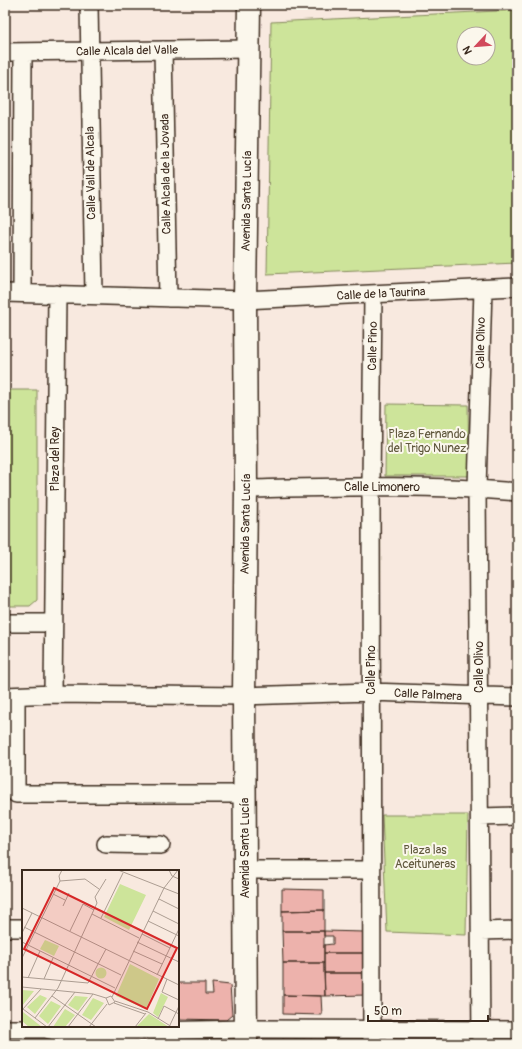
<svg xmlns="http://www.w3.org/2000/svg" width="522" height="1049" font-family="Pangolin,sans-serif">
<rect width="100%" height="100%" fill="#f8e9df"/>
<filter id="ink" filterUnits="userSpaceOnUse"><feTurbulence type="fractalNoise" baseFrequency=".025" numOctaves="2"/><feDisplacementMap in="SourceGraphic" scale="8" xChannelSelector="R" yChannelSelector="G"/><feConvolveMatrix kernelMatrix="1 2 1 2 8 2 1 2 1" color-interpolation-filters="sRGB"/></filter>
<g filter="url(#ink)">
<!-- green -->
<path fill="#cde49a" stroke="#84875c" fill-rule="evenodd" d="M517 10V263L267 274 271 22ZM464 34H488V58H464Z
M5 390H37V600L30 606H5Z
M386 404 468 405 469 476H385Z
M382 815H468L466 935 387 932Z"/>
<!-- building -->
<path fill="#edb2ac" stroke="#3b2a1e" d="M282 889 324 890V910L282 911Z
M324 910V931H282V911Z
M282 931H324V963H283Z
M324 931 364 932V953H324V945L333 944V936H324Z
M324 953H364V973H324Z
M283 963H324L325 996 283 995Z
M324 973H364L366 995 325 996Z
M178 983H205V994H213L212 983 230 985 232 1015 226 1020 178 1019Z
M283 995 321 996 322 1015 283 1014Z
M287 1035H295V1040H304L306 1037H310L312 1041 326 1040V1044H283V1039L287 1038Z"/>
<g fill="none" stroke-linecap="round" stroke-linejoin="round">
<defs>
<path id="street" d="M89 5 94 295
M163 50 168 298
M5 52 250 49
M5 293 245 300 517 287
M22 293 23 52
M246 489C337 487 427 484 517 492
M5 623H54
M53 694 57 294
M5 696 53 694 244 696 371 692 517 697
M16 696V794H244
M480 817 517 816
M106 844 161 845
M245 870H371
M5 928H23
M482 931 517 930
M5 1029H45L64 1033 246 1029 517 1030
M372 1044 371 485 373 295
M481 1044 477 488 483 289"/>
<path id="secondary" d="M246 1044 244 696 246 489 245 300 249 5"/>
</defs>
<!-- street casing -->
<use href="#street" stroke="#3b2a1e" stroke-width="20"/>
<!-- secondary casing -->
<use href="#secondary" stroke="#3b2a1e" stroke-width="25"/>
<!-- street -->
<use href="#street" stroke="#fbf7ec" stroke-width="17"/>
<!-- secondary -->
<use href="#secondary" stroke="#fbf7ec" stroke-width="22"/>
</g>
</g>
<g text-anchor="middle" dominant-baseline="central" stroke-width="4" stroke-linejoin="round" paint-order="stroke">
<!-- street labels -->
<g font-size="12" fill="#3b2a1e" stroke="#fbf7ec">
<text transform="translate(127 51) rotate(-1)">Calle Alcala del Valle</text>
<text transform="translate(91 173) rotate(-91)">Calle Vall de Alcala</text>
<text transform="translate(166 174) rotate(-91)">Calle Alcala de la Jovada</text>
<text transform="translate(247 201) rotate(-89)">Avenida Santa Lucía</text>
<text transform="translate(381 294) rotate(-3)">Calle de la Taurina</text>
<text transform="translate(481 343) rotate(-89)">Calle Olivo</text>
<text transform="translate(373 346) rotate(-89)">Calle Pino</text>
<text transform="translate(55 459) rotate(-90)">Plaza del Rey</text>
<text x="382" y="487">Calle Limonero</text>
<text transform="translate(246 524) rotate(-89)">Avenida Santa Lucía</text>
<text transform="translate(479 667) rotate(-90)">Calle Olivo</text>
<text transform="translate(371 670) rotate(-90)">Calle Pino</text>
<text transform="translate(428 695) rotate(3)">Calle Palmera</text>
<text transform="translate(245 848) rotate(-90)">Avenida Santa Lucía</text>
</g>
<!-- park labels -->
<g font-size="12" fill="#60583d" stroke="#fbf7ec">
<text x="427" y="434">Plaza Fernando<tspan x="427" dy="14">del Trigo Nunez</tspan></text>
<text x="425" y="850">Plaza las<tspan x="425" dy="14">Aceituneras</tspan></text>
</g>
</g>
<!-- overview -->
<g transform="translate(22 870)">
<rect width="157" height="157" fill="#f8e9df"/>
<path d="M98 14 124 25 107 60 82 47ZM23 70 37 76 32 86 18 79ZM108 94 137 109 124 139 94 126ZM73.5 103a5.5 5.5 0 1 1 11 0a5.5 5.5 0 1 1-11 0ZM0 120 12 121 0 136ZM139 123 146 127 136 147 131 143ZM18 125 25 128 13 144 5 137ZM53 126 66 127 56 141 46 135ZM71 128 82 133 69 150 60 145ZM29 131 39 136 26 154 17 146ZM43 139 53 145 43 157H31ZM1 142 20 157H7L0 151ZM127 144 147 157H114Z" fill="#cde49a"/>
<path fill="none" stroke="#ac9d92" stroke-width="1" d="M96 0 157 24M147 0 150 6 157 9M38 11 63 9 77 19M31 24 43 30M137 29 157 39M41 36 47 23M0 38 157 115M131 41 157 54M70 44 117 68M79 48 101 3M126 51 157 66M2 57 99 105M48 61 61 34 72 40M0 63 10 43M120 64 148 78M0 72 93 118M115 72 157 92M111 81 140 94M0 88 38 11 37 6 40 0M135 105 157 59M0 107 66 113 84 79M6 108 18 81M22 109 31 88M145 109 140 122 157 130M0 117 71 124 84 128 89 126 93 132 87 135 84 128M30 126 74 157M90 127 142 18 156 0M93 131 126 142 150 157M92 133 123 144M1 139 25 157M0 140 19 119M13 148 36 118 75 33 73 27 84 9M136 149 142 136 157 144M148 155 157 136M26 157 53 122M46 157 71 124M67 157 85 134M113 157 124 143"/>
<path fill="#d62828" fill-opacity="0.15" stroke="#d62828" stroke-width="2" d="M32 18 155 78 125 139 2 79Z"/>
<rect width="157" height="157" fill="none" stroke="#3b2a1e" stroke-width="2"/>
</g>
<!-- margin -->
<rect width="522" height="1049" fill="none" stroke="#fbf7ec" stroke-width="20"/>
<rect x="10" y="10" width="502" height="1029" fill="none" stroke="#3b2a1e" stroke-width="1.5" filter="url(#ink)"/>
<!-- north arrow -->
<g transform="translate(476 46) rotate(244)"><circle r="19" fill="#fbf7ec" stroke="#aea59a"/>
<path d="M0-3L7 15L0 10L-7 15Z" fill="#d1495b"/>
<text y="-6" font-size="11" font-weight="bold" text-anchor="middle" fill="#3b2a1e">N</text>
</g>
<!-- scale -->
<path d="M368 1015v6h120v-6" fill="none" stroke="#3b2a1e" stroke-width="2"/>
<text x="374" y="1015" font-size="12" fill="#3b2a1e" stroke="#fbf7ec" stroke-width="3" paint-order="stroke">50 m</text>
</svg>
